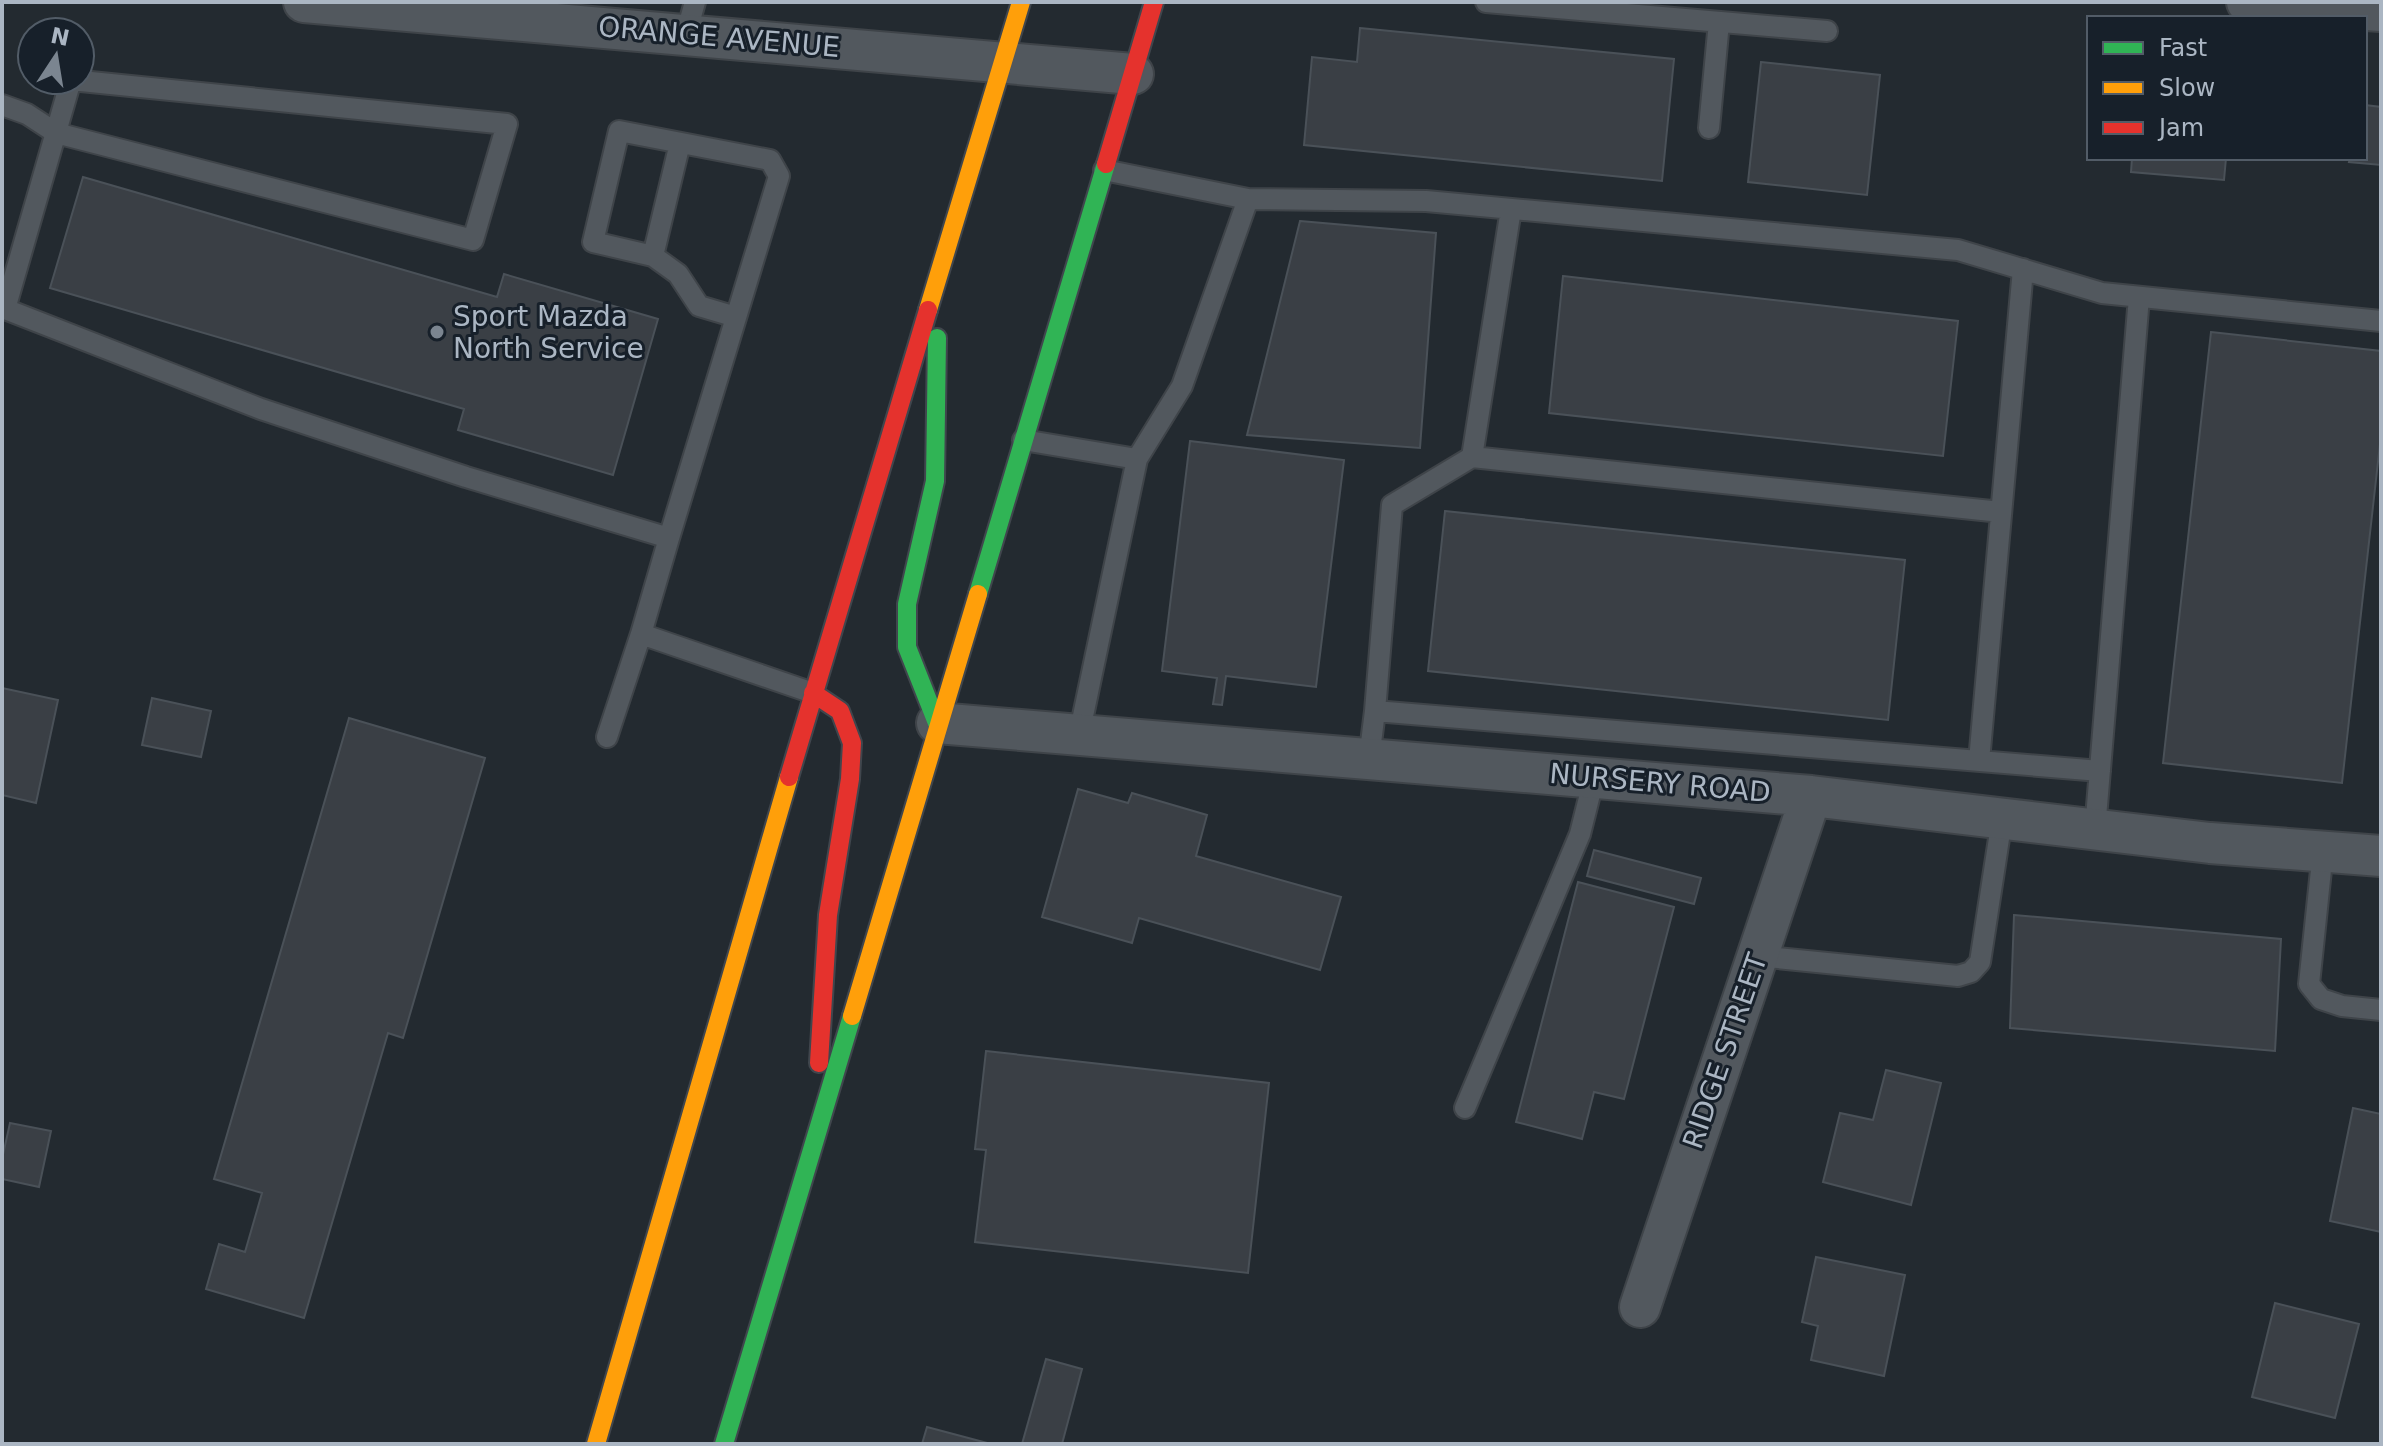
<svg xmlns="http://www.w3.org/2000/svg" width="2383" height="1446" font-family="'DejaVu Sans',sans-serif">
<rect width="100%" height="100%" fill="#232a30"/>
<!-- building -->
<path fill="#3a3f45" stroke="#4a5158" stroke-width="2" d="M1360 28 1674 59 1662 181 1304 145 1312 57 1357 62Z
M1761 62 1880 75 1867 195 1748 182Z
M2365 105 2381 107V165L2349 162 2350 158H2365Z
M2132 158H2226L2224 180 2131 172Z
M83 177 497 297 504 274 658 319 613 475 458 430 464 409 50 288Z
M1300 221 1436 233 1420 448 1247 435Z
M1563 276 1958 321 1943 456 1549 413Z
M2211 332 2381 351V435L2342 783 2163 763Z
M1190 441 1344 460 1316 687 1226 676 1222 705 1213 704 1217 678 1162 671Z
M1445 511 1905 560 1888 720 1428 671Z
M2 688 58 700 36 803 2 795Z
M152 698 211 711 201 757 142 745Z
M349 718 485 758 403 1038 388 1033 304 1318 206 1289 219 1244 245 1252 262 1193 214 1179Z
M1078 789 1128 803 1132 793 1207 815 1196 856 1341 897 1320 970 1139 918 1132 943 1042 917Z
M1594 850 1701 878 1694 904 1587 876Z
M1578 882 1674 907 1624 1099 1594 1092 1582 1139 1516 1122Z
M2014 915 2281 939 2275 1051 2010 1028Z
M986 1051 1269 1083 1248 1273 975 1242 986 1150 975 1149Z
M1886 1070 1941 1083 1911 1205 1823 1182 1840 1113 1873 1120Z
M2353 1108 2381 1114V1232L2330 1221Z
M10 1123 51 1131 39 1187 2 1179V1159Z
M1816 1257 1905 1275 1884 1376 1811 1360 1818 1326 1802 1322Z
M2275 1303 2359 1324 2335 1418 2252 1397Z
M1046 1359 1082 1369 1062 1444H1022Z
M927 1427 991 1444H922Z"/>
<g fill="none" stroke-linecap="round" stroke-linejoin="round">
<defs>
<path id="lane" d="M1486 2 1827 31
M686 34 695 2
M2 105 27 114 56 133 473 240 507 124 71 80 5 309 261 409 466 477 669 538 641 634
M1709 128 1719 22
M1104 170 1248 199 1426 201 1958 250 2102 293 2381 321
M1511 209 1472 457 1392 505 1375 711 2100 771
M653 256 680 143
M1023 440 1137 459 1079 735
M1472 457 2001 512
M1137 459 1182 386 1248 199
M669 538 779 176 770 160 619 131 593 242 653 256 678 274 699 306 736 317
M607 737 641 634 813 693
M1369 759 1375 711
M1979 761 2023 269
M2095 830 2139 297
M2323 851 2309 984 2321 999 2342 1006 2381 1010
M1757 956 1958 976 1971 972 1980 962 2002 819
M1465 1108 1580 834 1594 778"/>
<path id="street" d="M304 2 1133 74
M2247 2 2381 11
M937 723 1811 796 2210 843 2381 856
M1640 1307 1811 796"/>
<path id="fast" d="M937 338 935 481 907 604V647L937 723
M978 594 1106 164
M724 1444 852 1016"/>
<path id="slow" d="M928 310 1021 2
M852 1016 978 594
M596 1444 789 777"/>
<path id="jam" d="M1106 164 1154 2
M813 693 840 711 852 743 850 779 828 915 819 1063
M789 777 928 310"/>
</defs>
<!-- lane casing -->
<use href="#lane" stroke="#3f4449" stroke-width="24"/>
<!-- street casing -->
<use href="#street" stroke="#3f4449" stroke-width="44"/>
<!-- fast casing -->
<use href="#fast" stroke="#40464d" stroke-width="22"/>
<!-- slow casing -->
<use href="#slow" stroke="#40464d" stroke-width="22"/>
<!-- jam casing -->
<use href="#jam" stroke="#40464d" stroke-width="22"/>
<!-- lane -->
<use href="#lane" stroke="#52585e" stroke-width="20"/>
<!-- street -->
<use href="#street" stroke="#52585e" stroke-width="40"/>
<!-- fast -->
<use href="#fast" stroke="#30b455" stroke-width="18"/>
<!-- slow -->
<use href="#slow" stroke="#ff9f0a" stroke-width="18"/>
<!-- jam -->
<use href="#jam" stroke="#e5322d" stroke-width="18"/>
</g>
<!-- markers -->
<circle fill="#7b8590" stroke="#17202a" stroke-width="3" cx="437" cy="332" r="8"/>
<g text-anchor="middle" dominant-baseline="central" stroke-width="6" stroke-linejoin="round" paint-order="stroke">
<!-- street labels -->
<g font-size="28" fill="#abb6c3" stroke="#17202a">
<text transform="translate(719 37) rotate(5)">ORANGE AVENUE</text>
<text transform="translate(1660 783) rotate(5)">NURSERY ROAD</text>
<text transform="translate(1725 1051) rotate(-71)">RIDGE STREET</text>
</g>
<!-- poi labels -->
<g font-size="28" fill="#abb6c3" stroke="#17202a" text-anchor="start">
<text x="453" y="316">Sport Mazda<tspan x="453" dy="32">North Service</tspan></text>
</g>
</g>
<!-- border -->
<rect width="2383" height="1446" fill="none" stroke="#abb6c3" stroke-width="8"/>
<!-- legend -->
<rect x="2087" y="16" width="280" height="144" fill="#17202a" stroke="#525c67" stroke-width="2"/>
<rect x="2103" y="42" width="40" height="12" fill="#30b455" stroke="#525c67" stroke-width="2"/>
<text x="2159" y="56" font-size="24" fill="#abb6c3">Fast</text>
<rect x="2103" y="82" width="40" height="12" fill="#ff9f0a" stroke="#525c67" stroke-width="2"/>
<text x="2159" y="96" font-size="24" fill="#abb6c3">Slow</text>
<rect x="2103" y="122" width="40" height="12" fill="#e5322d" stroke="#525c67" stroke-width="2"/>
<text x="2159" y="136" font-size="24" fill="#abb6c3">Jam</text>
<!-- north arrow -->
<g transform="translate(56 56) rotate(12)"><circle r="38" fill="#17202a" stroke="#525c67" stroke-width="2"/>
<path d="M0-6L14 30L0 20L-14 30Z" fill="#7b8590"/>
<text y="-12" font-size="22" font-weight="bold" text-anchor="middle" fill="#abb6c3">N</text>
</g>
</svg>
